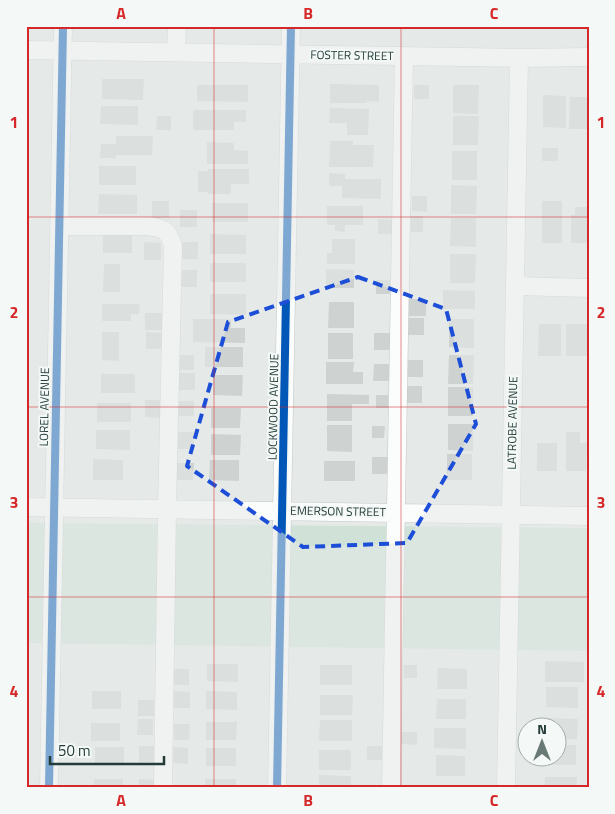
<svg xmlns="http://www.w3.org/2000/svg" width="615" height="814" font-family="'Titillium Web',sans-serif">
<rect width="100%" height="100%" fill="#e5eae8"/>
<!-- green -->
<path fill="#d0e2d8" d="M26 523 589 528V651L26 643Z"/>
<!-- building -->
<path fill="#ced3d1" d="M102 79H144L143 100 102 99Z
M330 84 379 85V102L367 101V103H330Z
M197 85H248V102L197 101Z
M414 85H429V99H414Z
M453 85H479L478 114 453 113Z
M543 95 566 96V128L543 127Z
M570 97H589V129H569Z
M101 106H138V125L100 124Z
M330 108 369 109 368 135H347V123H329Z
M193 110H246V122H234V130H193Z
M157 116H171V130H156Z
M453 116H479L478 145H453Z
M116 136H153L152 155H116V158H100L101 144H116Z
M330 141H353V145H374L373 167H329Z
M207 142 234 143V150L248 151V164H207Z
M542 148H558V161H542Z
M452 151H477V180H452Z
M99 166H136V185H99Z
M208 169H249V184H231V194H208V192H198V171H208Z
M329 173 345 174V179H381V199L342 198V186H329Z
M451 185 477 186 476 214H451Z
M99 194 137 195V214H98Z
M412 196H427V212L412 211Z
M152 201H169V218H152Z
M542 201H562V243H542Z
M212 203H248V222H212Z
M327 206H363V225H345V232L335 231V225H327Z
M575 207H589V243H571V215H575Z
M180 210H197V227H180Z
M411 216H423V232H411Z
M451 218H476V247L450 246Z
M378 219 392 220V234H378Z
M210 234 246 235V254H210Z
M103 235H132V253H103Z
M332 239H355V264H327V253H332Z
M144 242 161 243V260H144Z
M180 242H198V259H180Z
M450 254H476L475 283H450Z
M210 263H246V282H210Z
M104 264H120V292H103Z
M326 269 354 270V288H326Z
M180 270H197V287H180Z
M376 280H390V294H376Z
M443 290 475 291V309H443Z
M210 294H246V315L210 314Z
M408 299H426V316H408Z
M329 302H354V328H328Z
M102 304H140L139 314H131V321H102Z
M145 313H162V330H145Z
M407 318H424V335H407Z
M193 319H231V328H245V343L193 342Z
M449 319H474V348L449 347Z
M539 324H561V356H538Z
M566 324H589L588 356H566Z
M102 332H119V361L102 360Z
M146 332 163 333V349H146Z
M328 333H353V359H328Z
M374 333H391V350H374Z
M205 347H243V367H205Z
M179 355H194V370H179Z
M449 355H474L473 384H448Z
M406 360H423V377H406Z
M326 362H354L353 372H363V384H326Z
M374 364H391V381H373Z
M178 373H195V390H178Z
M101 374H135V393H101Z
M213 375H243L242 396 213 395Z
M405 386H422V403H405Z
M448 387H473V416H448Z
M327 394 369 395V404H352V421H327Z
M376 395H388V408H376Z
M145 400H162V418L145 417Z
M178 401H194V416H178Z
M97 403H131V422H97Z
M211 408H241L240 428H211Z
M448 424H473V451L448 450Z
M327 425H352V452L327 451Z
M372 426H385L384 438H372Z
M96 430H130V450L96 449Z
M177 432H194V449H176Z
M566 432H580V443H587L586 471H566Z
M211 434 241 435 240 455H211Z
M537 443H557V471H537Z
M447 454H472V480H447Z
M372 457H390L389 474H372Z
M93 459 123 460V480H93Z
M210 460H239V481L209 480Z
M324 461H355V481H324Z
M176 463H194L193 480H176Z
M545 661 584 662V682H545Z
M207 664H238V682L207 681Z
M320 665H352V685H320Z
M404 665H417V678H404Z
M438 668 467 669V689H437Z
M174 669H189V685H173Z
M546 687H578V708L546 707Z
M92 691H121V709H92Z
M174 691 190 692V708H174Z
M206 691 237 692V710L206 709Z
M320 695H353L352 715H320Z
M437 699H466V719H436Z
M138 700H154V716H138Z
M545 718 578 719 577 739H558V726H545Z
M138 719H153V735H137Z
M320 720H352V741H319Z
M206 722H237L236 740H206Z
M91 723H120V741H91Z
M174 724H190L189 740H174Z
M434 728H466V749L434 748Z
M401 732H417V745L401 744Z
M558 745H576V765H544V756H558Z
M139 746H155V762H139Z
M367 746H382V760H367Z
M95 747H124V765H95Z
M172 747 188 748V764L172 763Z
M206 748H236V766H206Z
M319 750H351V770H319Z
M436 755 465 756V776H436Z
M319 775 351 776V788H319Z
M545 777H577V788H544Z
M94 779H123V788H94Z
M139 779 155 780V788H139Z
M205 779H236V788H205Z
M414 785H427V788H414Z"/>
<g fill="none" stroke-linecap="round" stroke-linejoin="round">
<defs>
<path id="minor" d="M26 50 519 58 589 57
M176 52 177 26
M59 226H147C163 228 169 230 173 246L167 509 163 788
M515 286 589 288
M26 507 589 516
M49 788 63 26
M277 788 291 26
M391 788 404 56
M506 788 519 58"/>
</defs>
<!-- minor casing -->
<use href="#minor" stroke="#c2c7c5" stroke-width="19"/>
<!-- minor -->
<use href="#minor" stroke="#fbfcfc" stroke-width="18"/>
<defs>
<path id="cycleway" d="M49 788 63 26
M277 788 291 26"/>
</defs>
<!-- cycleway casing -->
<use href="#cycleway" stroke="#f4f9f7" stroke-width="11"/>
<!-- cycleway -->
<use href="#cycleway" stroke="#0057b8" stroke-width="8"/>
</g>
<!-- marked area -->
<path d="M0 0H615V814H0ZM358 277 446 309 476 424 407 543 303 547 187 466 228 322Z" fill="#e5eae8" fill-opacity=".55" fill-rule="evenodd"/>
<path fill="none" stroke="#1d4ed8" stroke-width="4" stroke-dasharray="10 6" stroke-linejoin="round" d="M358 277 446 309 476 424 407 543 303 547 187 466 228 322Z"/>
<!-- grid -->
<path fill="none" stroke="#d62828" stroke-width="1" stroke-opacity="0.55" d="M214 26V788M401 26V788M26 217H589M26 407H589M26 597H589"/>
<g text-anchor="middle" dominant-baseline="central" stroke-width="4" stroke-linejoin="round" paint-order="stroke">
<!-- street labels -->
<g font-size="12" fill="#243c39" stroke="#f4f9f7">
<text transform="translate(352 55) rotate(1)">FOSTER STREET</text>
<text transform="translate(44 407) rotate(-89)">LOREL AVENUE</text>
<text transform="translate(273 407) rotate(-89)">LOCKWOOD AVENUE</text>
<text transform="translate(512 423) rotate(-89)">LATROBE AVENUE</text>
<text transform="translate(338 511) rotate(1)">EMERSON STREET</text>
</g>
</g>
<!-- border -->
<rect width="615" height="814" fill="none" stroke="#f4f9f7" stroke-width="55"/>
<!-- north arrow -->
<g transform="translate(542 742)"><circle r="24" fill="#f4f9f7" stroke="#a1adab"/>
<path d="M0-4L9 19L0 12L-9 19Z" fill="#687976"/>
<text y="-8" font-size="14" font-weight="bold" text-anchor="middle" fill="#243c39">N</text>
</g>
<!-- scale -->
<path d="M50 756v8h114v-8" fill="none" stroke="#243c39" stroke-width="2.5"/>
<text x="58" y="756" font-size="15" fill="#243c39" stroke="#f4f9f7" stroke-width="4" paint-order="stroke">50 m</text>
<rect x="28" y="28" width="560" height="758" fill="none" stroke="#d62828" stroke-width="2"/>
<g font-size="16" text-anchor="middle" font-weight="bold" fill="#d62828">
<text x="121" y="19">A</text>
<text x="308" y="19">B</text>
<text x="494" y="19">C</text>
<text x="14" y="128">1</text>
<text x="601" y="128">1</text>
<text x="14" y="318">2</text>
<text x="601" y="318">2</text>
<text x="14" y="508">3</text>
<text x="601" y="508">3</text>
<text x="14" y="697">4</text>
<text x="601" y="697">4</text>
<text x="121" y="806">A</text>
<text x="308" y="806">B</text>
<text x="494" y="806">C</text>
</g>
</svg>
